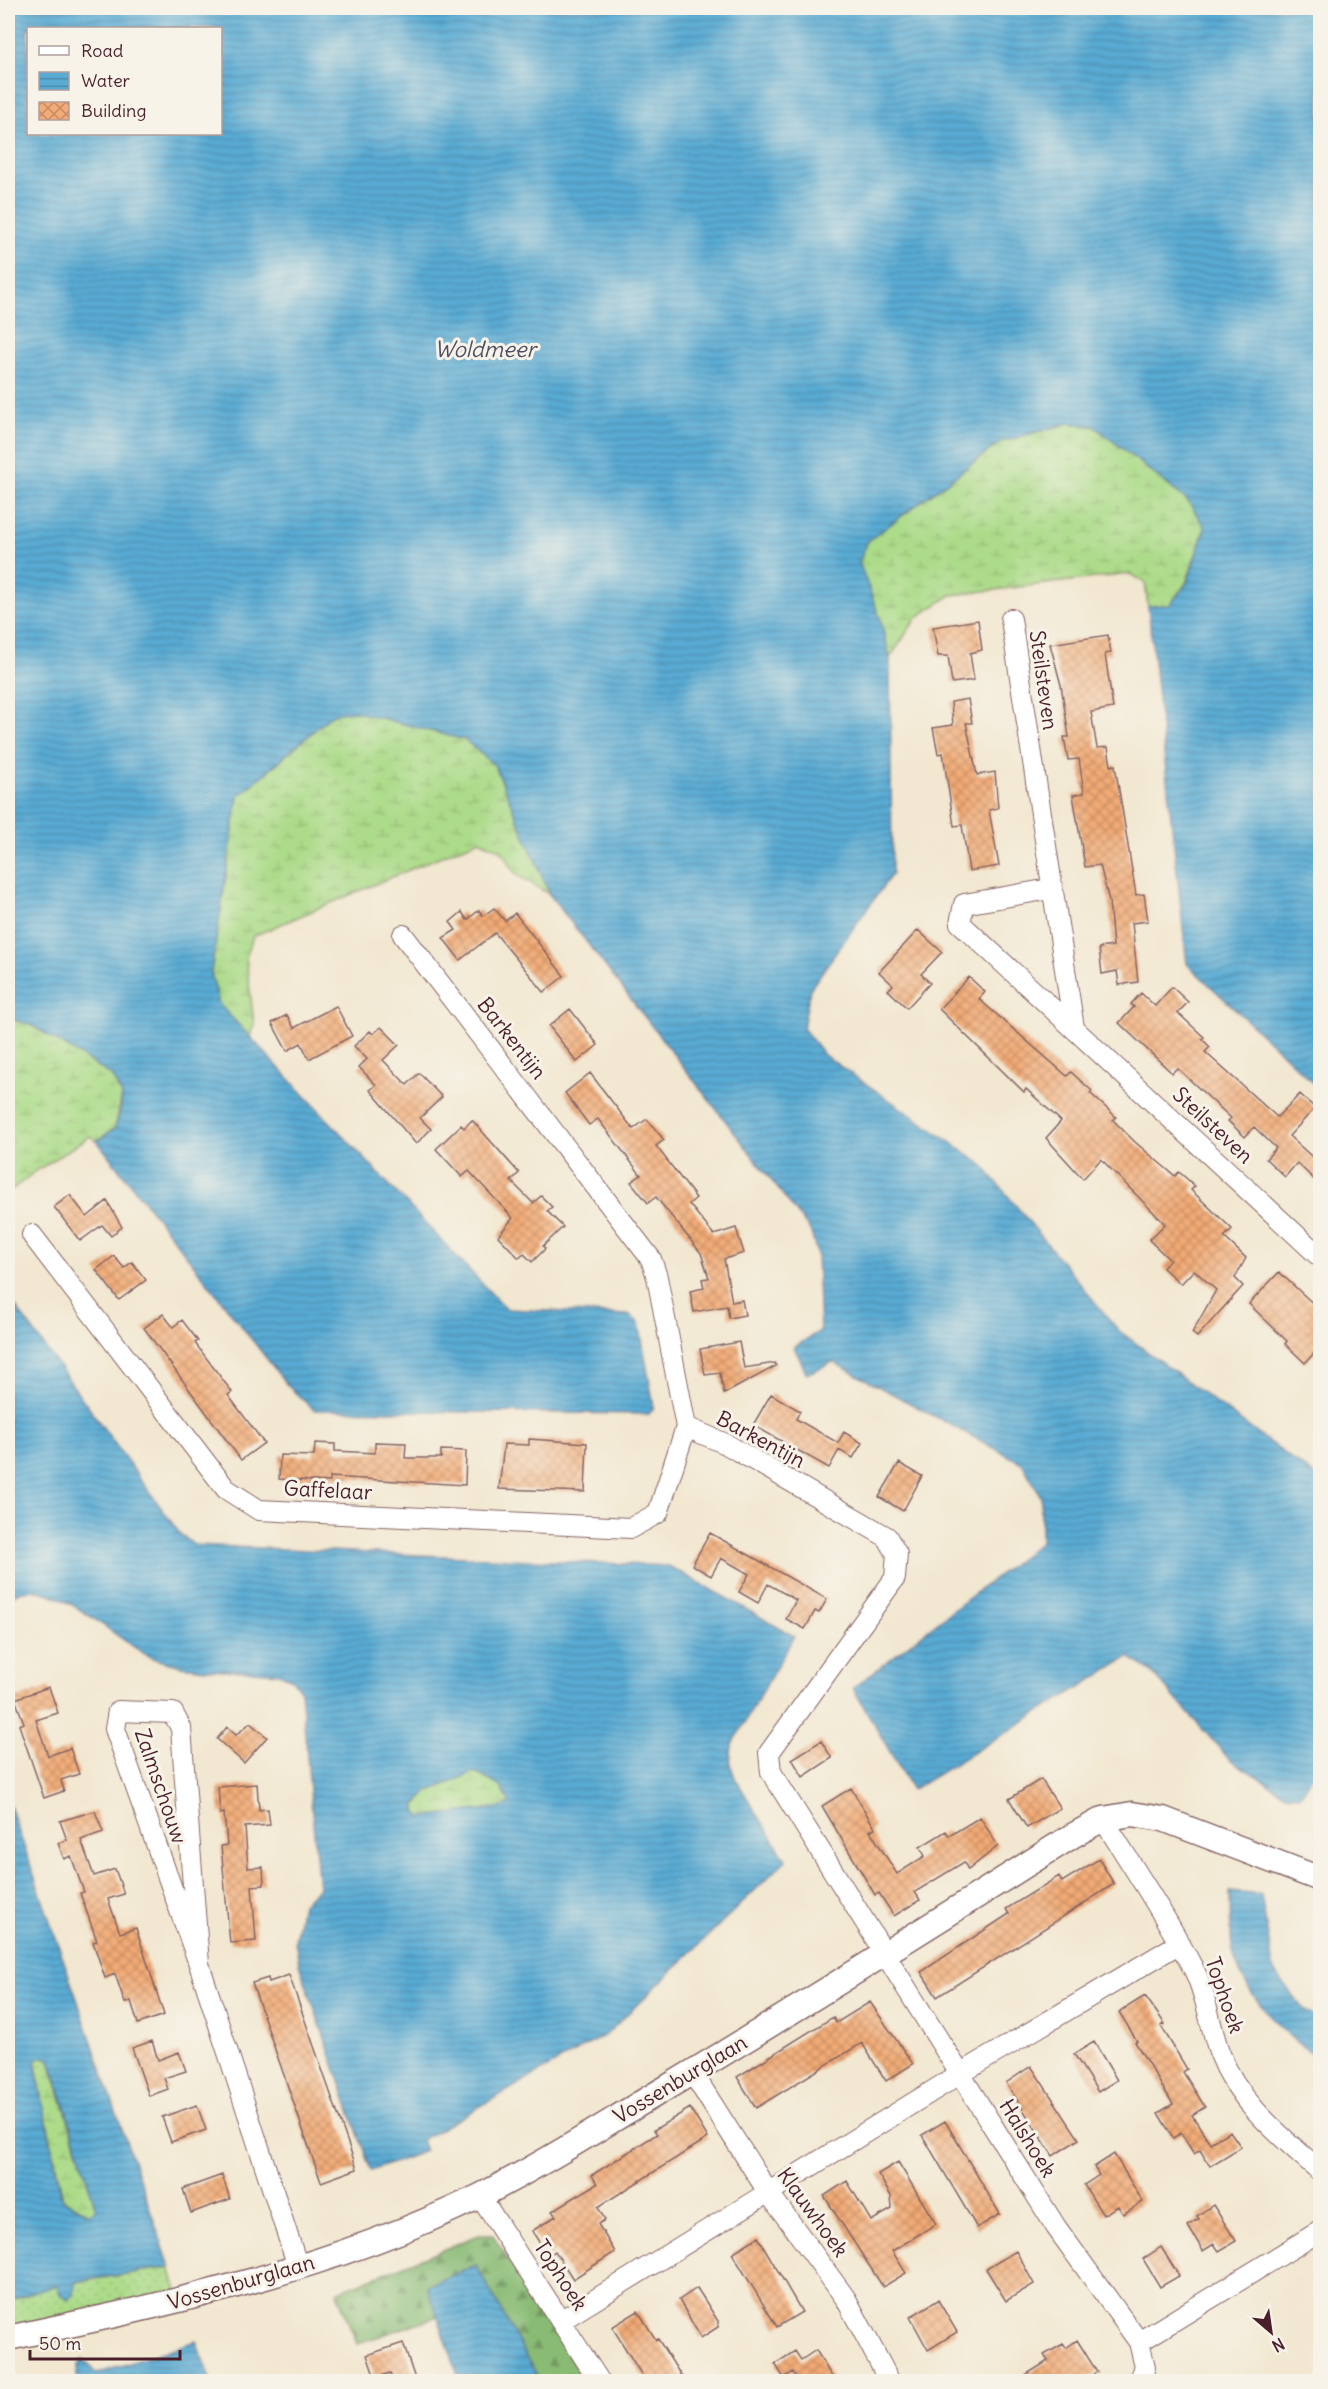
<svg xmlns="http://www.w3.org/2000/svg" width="1328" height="2389" font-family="Delius,sans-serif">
<defs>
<pattern id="grass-dots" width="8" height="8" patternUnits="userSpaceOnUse" patternTransform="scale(1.5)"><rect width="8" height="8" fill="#acdb89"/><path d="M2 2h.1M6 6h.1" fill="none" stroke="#96bc76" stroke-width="1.8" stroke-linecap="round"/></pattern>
<pattern id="forest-firs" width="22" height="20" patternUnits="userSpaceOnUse" patternTransform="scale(1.5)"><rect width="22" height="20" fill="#89bb75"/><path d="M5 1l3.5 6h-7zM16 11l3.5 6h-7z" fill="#729760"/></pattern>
<pattern id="wetland-marsh" width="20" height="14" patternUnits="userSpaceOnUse" patternTransform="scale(1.5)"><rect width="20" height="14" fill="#acdb89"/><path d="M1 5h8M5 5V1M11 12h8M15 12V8" fill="none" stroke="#96bc76"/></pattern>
<pattern id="water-rules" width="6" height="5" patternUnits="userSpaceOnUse" patternTransform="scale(1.5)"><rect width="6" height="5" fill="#59abd4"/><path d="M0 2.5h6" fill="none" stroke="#4c8bac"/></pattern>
<pattern id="building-cross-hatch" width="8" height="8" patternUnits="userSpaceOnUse" patternTransform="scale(1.5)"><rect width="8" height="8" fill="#f2ab76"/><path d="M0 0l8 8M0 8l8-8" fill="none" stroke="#c68b61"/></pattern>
</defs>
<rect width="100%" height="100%" fill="#f7f3e8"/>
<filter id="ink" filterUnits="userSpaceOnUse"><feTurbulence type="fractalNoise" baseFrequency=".0167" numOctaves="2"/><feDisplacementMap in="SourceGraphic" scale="12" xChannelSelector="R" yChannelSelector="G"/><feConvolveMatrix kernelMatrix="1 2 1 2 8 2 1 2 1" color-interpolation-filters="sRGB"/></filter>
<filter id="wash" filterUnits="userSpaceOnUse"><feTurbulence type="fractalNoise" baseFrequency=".008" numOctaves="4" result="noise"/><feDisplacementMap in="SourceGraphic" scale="24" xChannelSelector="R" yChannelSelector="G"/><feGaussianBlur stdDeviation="1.35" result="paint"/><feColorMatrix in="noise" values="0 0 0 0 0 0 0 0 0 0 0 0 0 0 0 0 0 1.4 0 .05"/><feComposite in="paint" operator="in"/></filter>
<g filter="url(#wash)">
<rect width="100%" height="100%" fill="#f2e7d0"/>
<!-- grass -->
<path fill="url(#grass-dots)" stroke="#7b7d5a" stroke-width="1.5" d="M170 2267 177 2291 8 2329V2301L57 2285Z"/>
<!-- forest -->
<path fill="url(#forest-firs)" stroke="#6a6d50" stroke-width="1.5" d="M479 2235H493L585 2381H540L476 2265 427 2286 438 2316 357 2344 337 2292Z"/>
<!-- wetland -->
<path fill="url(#wetland-marsh)" stroke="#7b7d5a" stroke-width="1.5" d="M1069 423 1094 426 1189 502 1205 528 1186 583 1170 605 1148 606 1145 582 1130 574 951 595 917 617 890 658 880 618 858 563 868 541 1001 442Z
M354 711 465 740 495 766 550 895 517 875 501 850 479 840 253 936 246 958 254 1024 249 1039 219 1004 211 973 238 797 333 714Z
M8 1019 30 1024 111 1075 122 1095 115 1128 97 1141 90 1136 33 1173 8 1193Z
M475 1772 501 1787 510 1803 504 1807 421 1817 417 1813 415 1806 427 1792Z
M41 2057 49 2058 96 2209 90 2214 63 2199 35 2062Z"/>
<!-- water -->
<path fill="url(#water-rules)" stroke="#526580" stroke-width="1.5" fill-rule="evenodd" d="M8 8H1320V1089L1187 964 1148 606 1170 605 1187 583 1205 528 1189 502 1094 426 1069 423 1001 442 868 541 859 562 880 618 890 658 892 874 810 989 803 1028 824 1055 981 1163 1118 1330 1320 1480V1765L1300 1796 1285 1794 1229 1759 1151 1671 1129 1657 912 1790 853 1688 1041 1542V1497L1022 1463 833 1362 807 1374 794 1347 820 1331 817 1253 810 1230 550 895 495 766 465 740 354 711 333 714 238 797 211 973 219 1004 506 1309 629 1315 639 1323 654 1407 649 1414 314 1410 288 1386 97 1141 115 1128 120 1112 122 1095 111 1075 30 1024 8 1019ZM220 28V134H28V28Z
M8 1296 180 1534 194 1545 669 1566 794 1636 732 1745 730 1764 736 1780 786 1860 607 2034 421 2140 425 2151 371 2171 300 1967 295 1941 302 1904 319 1888 301 1691 292 1679 279 1673C238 1669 189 1673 151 1657 117 1642 43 1564 8 1599ZM475 1772 501 1787 510 1803 504 1807 422 1817 417 1813 415 1806 427 1792Z
M8 1800 170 2267 75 2282 74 2295 68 2300 60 2294 57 2285 8 2301ZM41 2057 49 2058 56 2077 96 2209 90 2214 62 2199 35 2062Z
M1230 1892 1261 1895 1274 1972 1305 2011 1320 2020V2057C1287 2042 1245 1993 1234 1957 1229 1938 1231 1912 1230 1892Z
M476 2265 540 2381H460L427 2286Z
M196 2341 211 2381H56L76 2380 78 2365 82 2360 89 2364 97 2374Z"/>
<g id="blocks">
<!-- building -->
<path fill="url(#building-cross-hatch)" d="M978 620 982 650 970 653 974 680 952 683 948 656H938L933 627Z
M1108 635 1111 653 1105 654 1113 708 1091 712 1097 748 1108 747 1111 766 1115 765 1136 895 1144 894 1148 921 1132 923 1138 982 1119 985 1117 971 1102 974 1099 948 1113 946 1109 901 1100 865 1085 867 1073 795 1084 793 1079 759 1068 760 1064 737H1069L1061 685 1050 644Z
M968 699 972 723H966L977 775 995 772 998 808 989 810 999 866 969 871 962 825 954 826 943 753 938 754 933 728 953 725 951 702Z
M494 908 505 921 515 913 564 976 544 992 495 933 460 960 443 938 456 930 450 922 462 912 467 920 479 910 483 916Z
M918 930 942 952 921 974 930 983 907 1008 888 990 893 985 879 972Z
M969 977 985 992 979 999 1067 1076 1071 1072 1092 1091 1090 1093 1116 1117 1113 1120 1135 1142 1175 1176 1179 1172 1195 1186 1191 1190 1232 1229 1224 1237 1246 1258 1235 1278 1243 1286 1197 1337 1192 1333 1216 1290 1194 1270 1181 1284 1163 1268 1170 1260 1149 1240 1165 1224 1101 1159 1083 1179 1046 1138 1061 1121 1026 1089 1024 1092 939 1009Z
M1172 987 1188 1002 1178 1013 1204 1037 1202 1039 1210 1047 1205 1052 1277 1117 1300 1094 1315 1108 1289 1136 1320 1164V1185L1297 1163 1285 1177 1266 1159 1276 1148 1254 1127 1245 1137 1228 1121 1231 1118 1177 1068 1172 1073 1119 1023 1134 1007 1131 1004 1141 993 1155 1006Z
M336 1006 352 1036 309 1059 301 1043 287 1051 272 1023 287 1015 294 1028Z
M570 1009 598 1045 577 1062 549 1026Z
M381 1027 399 1045 383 1060 407 1085 419 1073 442 1097 420 1118 431 1129 416 1144 370 1090 376 1085 359 1067 367 1059 354 1046 370 1031 373 1034Z
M590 1073 633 1129 647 1119 664 1140 656 1146 696 1198 689 1204 714 1235 736 1228 744 1253 724 1259 732 1302 742 1300 745 1315 729 1318 727 1306 694 1312 690 1291 704 1288 702 1279 709 1278 701 1253 656 1197 648 1203 631 1182 641 1175 598 1119 589 1125 565 1093Z
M472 1120 519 1173 511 1181 533 1203 541 1196 552 1207 547 1211 563 1227 543 1246 545 1249 532 1262 524 1254 519 1258 498 1236 513 1218 469 1171 462 1177 436 1149 461 1125 464 1128Z
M70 1195 87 1217 107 1201 122 1227 111 1236 102 1225 80 1241 54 1207Z
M114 1256 124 1268 132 1262 146 1280 119 1300 96 1270Z
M1279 1272 1320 1310V1347L1305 1363 1285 1344 1287 1341 1249 1304Z
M163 1314 173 1327 182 1320 198 1341 195 1343 232 1392 228 1395 264 1443 241 1460 144 1328Z
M739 1342 744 1368 775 1363 776 1366 724 1394 720 1373 705 1375 700 1349Z
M771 1394 800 1411 796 1419 838 1443 844 1432 862 1443 853 1458 839 1450 829 1468 753 1425Z
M529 1439 587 1443 585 1492 499 1489 504 1444 529 1445Z
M375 1442 406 1443 405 1458H441V1450L466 1451 465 1485 330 1477V1482L279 1479 280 1455 314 1456 315 1443 335 1444V1451L375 1453Z
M899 1463 922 1476 903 1511 879 1497Z
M710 1533 827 1599 819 1613 815 1611 805 1629 786 1619 796 1600 768 1584 758 1603 739 1592 749 1574 721 1558 711 1576 692 1565Z
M49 1687 58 1713 36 1720 48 1756 70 1748 79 1774 61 1780 64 1791 44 1798 19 1725 24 1723 15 1699Z
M250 1723 267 1737 244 1763 217 1739 227 1727 236 1735Z
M821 1741 832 1758 803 1777 792 1759Z
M1041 1779 1060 1808 1027 1828 1009 1799Z
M257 1784 259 1810 268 1809 270 1825 245 1827 248 1868 263 1867 264 1885 252 1886 256 1941 230 1943 221 1846 227 1845 224 1813 220 1814 218 1787Z
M851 1788 875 1828 870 1831 897 1874 925 1856 920 1847 946 1831 949 1836 980 1817 998 1846 968 1870 964 1862 915 1892 920 1900 894 1916 879 1893 875 1895 822 1806Z
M95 1811 103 1832 81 1840 94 1876 115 1869 124 1894 108 1899 120 1933 136 1928 164 2015 138 2024 131 2001 125 2003 115 1974 105 1978 93 1942 97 1941 80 1893 84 1892 71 1856 64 1859 58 1843 67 1840 60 1821Z
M1099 1859 1114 1884 937 1997 921 1972 1009 1914 1006 1909 1059 1876 1062 1882Z
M289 1975 357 2169 321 2182 252 1983 268 1978 269 1982Z
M1145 1996 1165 2024 1161 2026 1187 2069 1183 2072 1205 2107 1192 2115 1210 2143 1230 2131 1241 2147 1210 2166 1200 2150 1194 2154 1181 2133 1173 2138 1158 2113 1173 2104 1135 2042 1137 2041 1119 2012Z
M870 2002 913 2064 886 2081 862 2043 756 2108 737 2077 833 2017 836 2023Z
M152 2041 158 2060 179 2052 186 2071 164 2078 168 2089 149 2096 132 2048Z
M1094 2042 1117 2080 1098 2092 1074 2054Z
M1031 2066 1079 2139 1053 2156 1006 2083Z
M197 2105 206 2130 171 2142 162 2117Z
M690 2108 708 2138 598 2207 605 2220 598 2224 615 2252 573 2279 555 2251 548 2256 532 2231 556 2216 552 2211 597 2184 592 2175 657 2134 654 2130Z
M945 2121 1000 2214 977 2228 922 2135Z
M1114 2154 1143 2202 1123 2214 1118 2206 1103 2215 1084 2185 1099 2175 1094 2167Z
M898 2162 936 2224 892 2251 906 2273 883 2287 824 2196 847 2181 871 2221 892 2209 891 2196 878 2174Z
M222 2175 230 2199 191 2213 183 2189Z
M1213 2205 1236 2241 1219 2251 1214 2244 1203 2251 1188 2226 1199 2219 1197 2216Z
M758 2237 802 2312 777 2327 732 2253Z
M1161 2247 1179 2276 1160 2287 1143 2259Z
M1016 2251 1034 2284 1006 2301 986 2269Z
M697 2288 718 2321V2327L701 2338 679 2300Z
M938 2300 957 2332 928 2350 910 2317Z
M638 2311 656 2340 658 2339 685 2382H646L612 2327Z
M1077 2340 1097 2372 1082 2382H1014L1048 2361 1044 2355 1063 2344 1066 2348Z
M403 2343 416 2382H393L390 2373 375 2378 367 2355Z
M816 2350 835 2382H799L793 2372 784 2378 775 2364 795 2351 801 2360Z"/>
</g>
</g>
<g filter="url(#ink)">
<use href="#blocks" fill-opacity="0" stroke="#856565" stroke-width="1.5"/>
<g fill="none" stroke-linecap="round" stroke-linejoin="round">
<defs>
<path id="minor" d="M1011 619 1074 1028
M1050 889 964 904 960 923 1320 1257
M403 935 651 1259 657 1277 686 1427 726 1444 887 1537 897 1554 895 1578 769 1753 771 1772 1056 2227 1139 2342
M32 1235 226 1489 259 1510 631 1528 658 1513 686 1427
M1103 1819C1134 1869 1168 1919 1195 1972 1207 1997 1210 2028 1220 2054 1239 2104 1282 2137 1320 2171
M199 1964 115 1729 118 1711 173 1713 181 1728 199 1964 298 2267
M692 2072 768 2192 846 2299 890 2382
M480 2196 600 2382
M562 2320 960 2074 1180 1943
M1139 2382 1145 2367 1139 2342 1320 2231"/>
<path id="tertiary" d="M8 2338C169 2304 332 2269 480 2196 544 2164 605 2124 666 2088 803 2006 937 1921 1072 1836L1103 1819 1132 1814 1163 1819 1320 1879"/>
</defs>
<!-- minor casing -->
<use href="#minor" stroke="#856565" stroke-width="22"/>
<!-- tertiary casing -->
<use href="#tertiary" stroke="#856565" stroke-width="27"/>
<!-- minor -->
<use href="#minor" stroke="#fff" stroke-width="20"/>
<!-- tertiary -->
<use href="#tertiary" stroke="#fff" stroke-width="24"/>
</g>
</g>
<g text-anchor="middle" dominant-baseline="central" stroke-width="6" stroke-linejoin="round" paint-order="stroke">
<!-- street labels -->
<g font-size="21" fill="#4a1f2b" stroke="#f7f3e8">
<text transform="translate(1044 680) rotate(82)">Steilsteven</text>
<text transform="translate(512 1038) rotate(52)">Barkentijn</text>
<text transform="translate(1213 1125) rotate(43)">Steilsteven</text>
<text transform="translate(761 1439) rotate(28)">Barkentijn</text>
<text transform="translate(328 1490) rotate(3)">Gaffelaar</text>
<text transform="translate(161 1786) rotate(71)">Zalmschouw</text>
<text transform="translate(1225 1995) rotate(71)">Tophoek</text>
<text transform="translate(680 2079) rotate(-31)">Vossenburglaan</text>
<text transform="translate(1028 2138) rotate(58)">Halshoek</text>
<text transform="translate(813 2212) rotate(54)">Klauwhoek</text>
<text transform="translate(561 2275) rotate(57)">Tophoek</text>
<text transform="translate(241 2282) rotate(-16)">Vossenburglaan</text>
</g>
<!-- water labels -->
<g font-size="22" font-style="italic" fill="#4f5066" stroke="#f7f3e8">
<text x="485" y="349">Woldmeer</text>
</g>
</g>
<!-- margin -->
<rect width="1328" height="2389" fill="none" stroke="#f7f3e8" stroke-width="30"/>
<!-- legend -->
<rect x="27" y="27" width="195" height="108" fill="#f7f3e8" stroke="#b29e9c" stroke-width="1.5"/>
<rect x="39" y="46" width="30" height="9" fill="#ffffff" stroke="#b29e9c" stroke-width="1.5"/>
<text x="81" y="57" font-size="18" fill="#4a1f2b">Road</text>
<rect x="39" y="72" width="30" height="18" fill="url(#water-rules)" stroke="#b29e9c" stroke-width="1.5"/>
<text x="81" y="87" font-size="18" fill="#4a1f2b">Water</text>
<rect x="39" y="102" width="30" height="18" fill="url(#building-cross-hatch)" stroke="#b29e9c" stroke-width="1.5"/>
<text x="81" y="117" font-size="18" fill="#4a1f2b">Building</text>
<!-- north arrow -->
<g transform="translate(1271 2332) rotate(151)" stroke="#f7f3e8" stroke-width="4.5" paint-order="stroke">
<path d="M0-4.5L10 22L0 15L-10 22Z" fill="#4a1f2b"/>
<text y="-9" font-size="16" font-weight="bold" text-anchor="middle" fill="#4a1f2b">N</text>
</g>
<!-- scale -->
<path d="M30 2350v9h150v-9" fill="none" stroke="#4a1f2b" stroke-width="3"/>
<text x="39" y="2350" font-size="18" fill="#4a1f2b" stroke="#f7f3e8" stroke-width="4.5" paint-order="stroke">50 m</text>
</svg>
